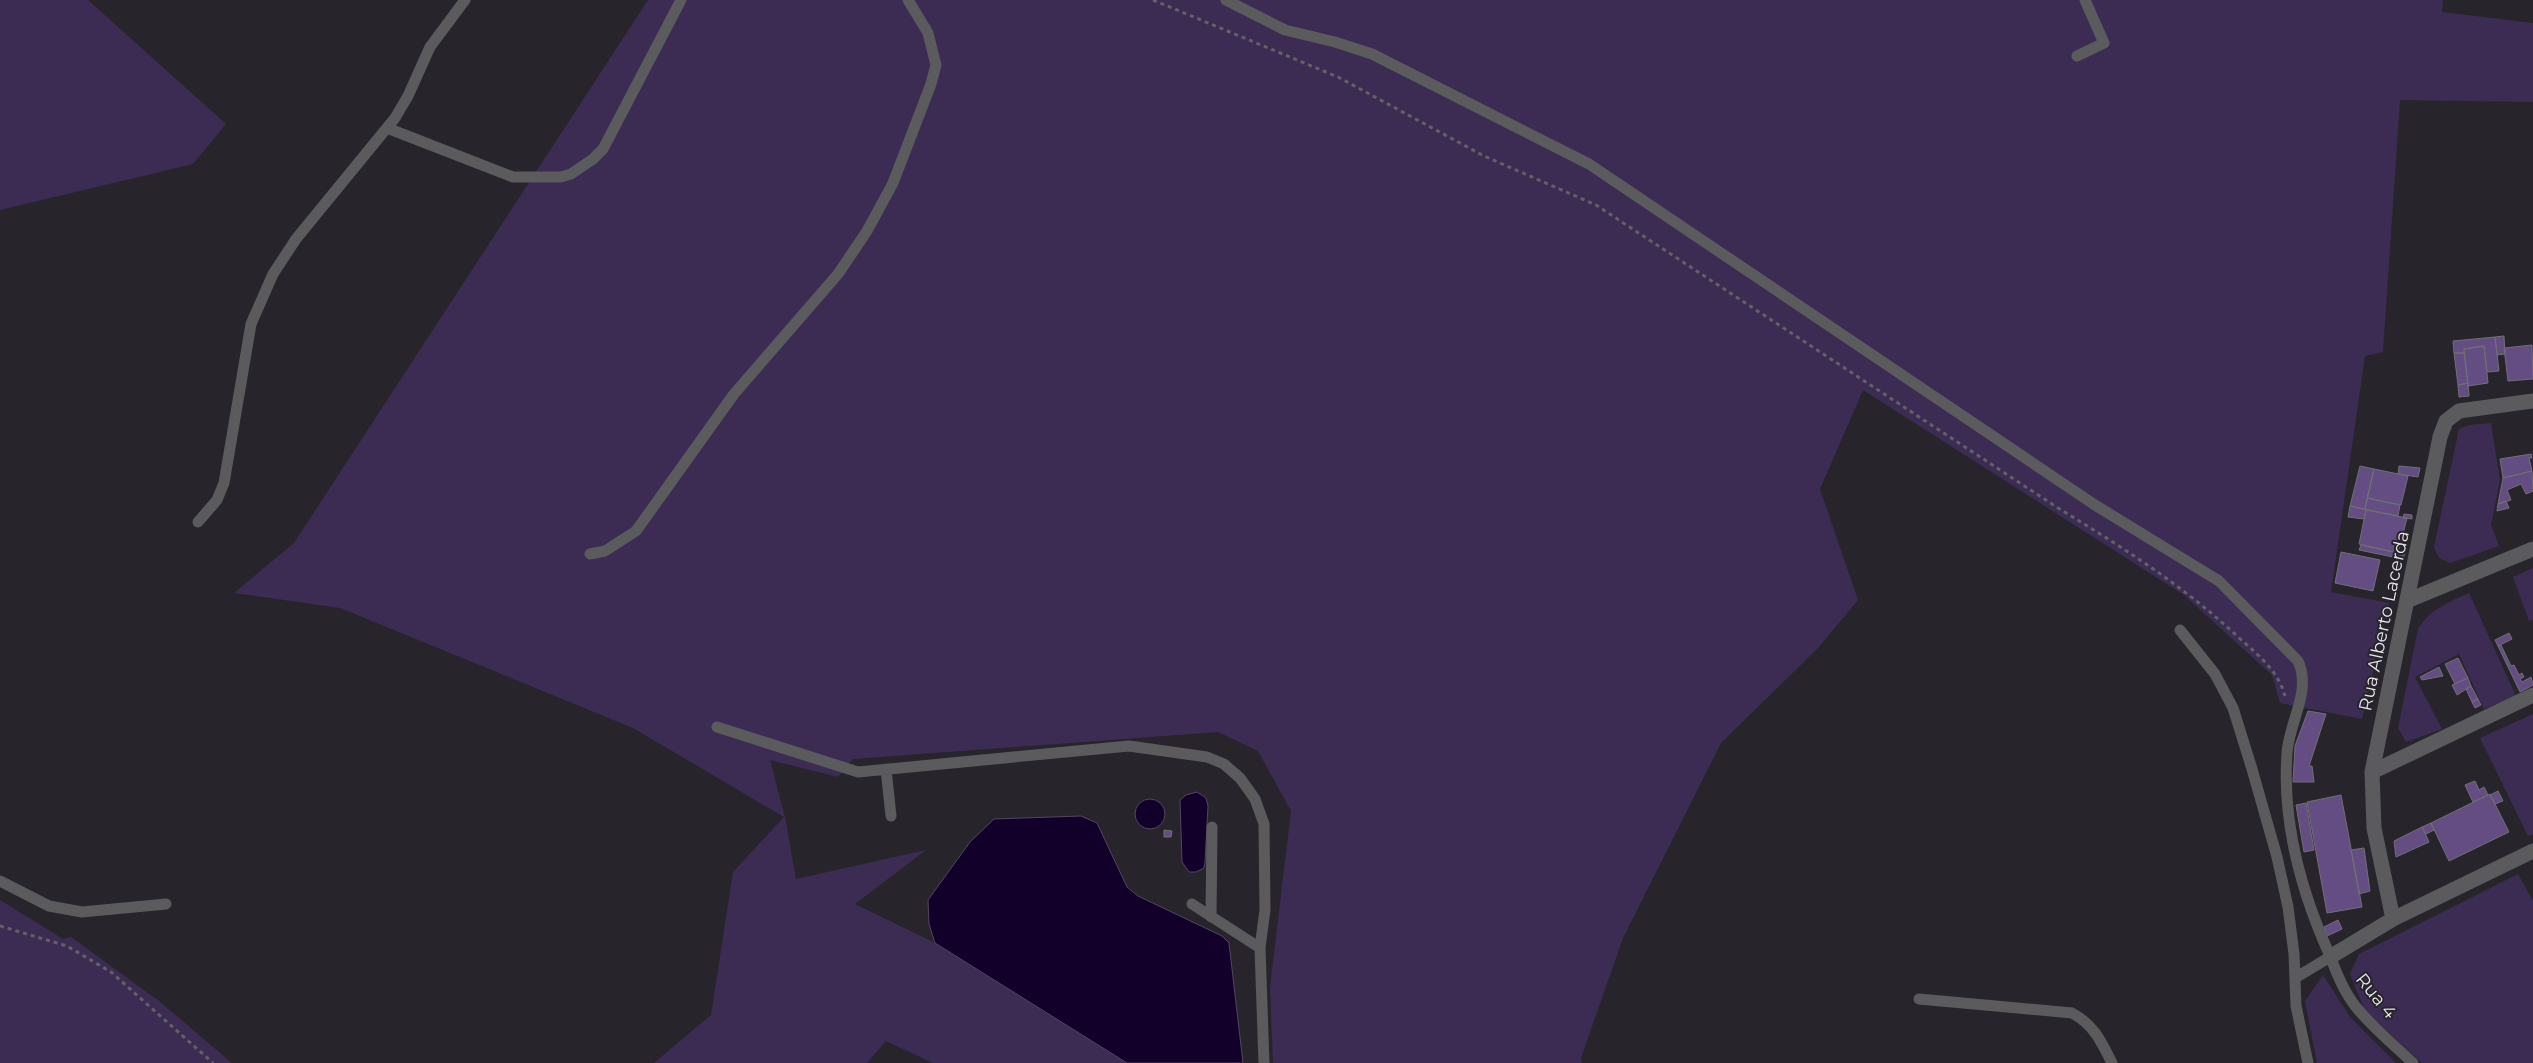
<svg xmlns="http://www.w3.org/2000/svg" width="2533" height="1063" font-family="Montserrat,sans-serif">
<rect width="100%" height="100%" fill="#27252b"/>
<!-- green -->
<path fill="#3c2c54" d="M0 0H88L226 124 193 164 0 210Z
M648 0H2443L2442 12 2533 23V102L2400 100 2383 352 2365 356 2331 592 2389 603 2362 719 2280 703 2272 675 2184 595 1863 390 1820 489 1858 600 1818 648 1721 743 1623 938 1581 1058 1582 1063H1273L1270 987 1291 811 1258 751 1218 732 853 759 838 777 770 760 785 817 796 879 926 850 855 904 935 943 1127 1063H933L886 1041 867 1063H654L711 1015 733 872 784 817 633 728 340 608 234 593 294 543Z
M2491 423 2500 480 2491 525 2499 546 2450 563 2439 558 2434 547 2459 429 2469 425Z
M2533 568V620L2529 621 2513 577Z
M2469 593 2516 696 2484 709 2459 654 2415 677 2442 729 2406 742 2398 728 2418 629C2430 609 2449 602 2469 593Z
M2533 714V834L2528 836 2480 738Z
M2518 874 2533 901V1063H2422L2365 1011 2350 974 2359 954Z
M0 900 63 939 71 937 159 1001 232 1063H0Z
M2323 975 2350 1017 2396 1063H2317L2305 1001Z"/>
<!-- water -->
<path fill="#13002a" stroke="#534564" d="M1197 792 1206 798 1208 806 1205 862 1204 868 1196 872H1189L1182 862 1180 800 1186 795Z
M1135 814a15 15 0 1 1 30 0a15 15 0 1 1-30 0Z
M1081 816 1097 823 1127 887 1138 896 1222 936 1229 943 1243 1063H1127L935 943 929 924 928 900 970 842 994 819Z"/>
<!-- building -->
<path fill="#634d83" stroke="#716f76" d="M2504 336 2505 354 2497 355 2495 337Z
M2495 337 2499 371 2487 372 2484 346 2464 349V353H2454L2453 341Z
M2532 345 2533 379 2508 381 2504 348Z
M2484 346 2488 383 2468 386 2464 349Z
M2454 353H2464L2468 383 2458 385Z
M2468 383 2469 396 2459 397 2458 385Z
M2531 454 2532 458H2529L2532 471 2503 478 2500 459Z
M2360 466 2374 469 2365 509 2350 506Z
M2399 466 2420 468 2418 477 2398 474Z
M2374 469 2408 476 2401 505 2367 498Z
M2532 471 2533 491 2526 494 2521 484 2507 490 2511 500 2498 504 2503 478Z
M2367 498 2400 505 2398 516 2365 509Z
M2506 501 2509 508 2497 511 2498 504Z
M2350 506 2366 510 2364 519 2348 517Z
M2366 510 2407 518 2398 553 2359 544Z
M2404 514 2412 515V519L2403 518Z
M2361 545 2398 553H2405L2403 559 2359 550Z
M2341 552 2380 560 2373 591 2335 583Z
M2509 633 2512 639 2498 646 2495 640Z
M2501 645 2511 666 2514 665 2519 675 2522 673 2524 677 2520 679 2522 682 2531 677 2533 685 2520 692 2498 646Z
M2458 658 2468 678 2455 684 2445 664Z
M2439 667 2443 676 2422 680 2420 677Z
M2468 678 2471 686 2457 695 2452 685Z
M2471 686 2478 699 2472 702 2466 689Z
M2478 699 2481 705 2475 708 2472 702Z
M2308 711 2326 714 2309 766H2312L2314 782H2293L2295 746Z
M2475 781 2479 790 2484 787 2488 795 2473 802 2465 785Z
M2498 791 2503 801 2495 804 2490 795Z
M2490 794 2509 832 2449 861 2431 823Z
M2341 795 2362 907 2327 913 2307 802Z
M2306 803 2314 850 2304 852 2296 805Z
M2431 823 2434 830 2426 834 2422 827Z
M2422 827 2429 842 2396 857 2394 841Z
M1164 830 1172 831 1171 837H1164Z
M2364 848 2370 891 2359 894 2351 850Z
M2338 920 2342 929 2327 936 2324 927Z"/>
<g fill="none" stroke-linecap="round" stroke-linejoin="round">
<!-- path -->
<path stroke="#626166" stroke-width="3" stroke-dasharray="4 4" stroke-linecap="butt" d="M1153 0 1338 77 1484 156 1596 205 2058 508C2122 547 2184 586 2238 637 2257 654 2278 670 2285 696
M0 926 67 946 111 972 213 1063"/>
<!-- lane -->
<path stroke="#5b5a5d" stroke-width="11" d="M1226 0 1285 30 1335 42 1372 54 1589 164 2095 505 2219 581 2298 661C2312 691 2289 722 2287 753 2282 822 2302 894 2330 956 2337 974 2344 992 2356 1007 2372 1027 2394 1045 2413 1063
M2077 56 2104 43 2085 0
M387 128 513 177H561L571 174 593 159 603 149 681 0
M198 522 217 500 224 483 251 324 273 274 296 239 395 118 408 96 430 47 465 0
M590 554 605 551 636 531 734 394 838 274 867 231 893 183 931 84 936 65 928 33 908 0
M2180 630 2215 674 2233 708 2252 769 2277 857 2288 907 2294 954 2296 1006 2308 1063
M717 727 858 772 1129 746 1207 757 1224 764 1240 778 1255 799 1264 824 1265 910 1260 948 1264 1063
M886 769 891 816
M0 881 49 906 82 912 166 904
M1192 904 1260 948
M1211 917 1212 827
M2295 978 2330 957
M1919 999 2072 1013C2094 1025 2101 1041 2112 1063"/>
<!-- street -->
<path stroke="#5b5a5d" stroke-width="15" d="M2409 600 2533 549
M2372 772 2533 695
M2393 919 2374 828 2372 772 2440 437 2446 421 2459 411 2533 401
M2330 957 2393 919 2533 851"/>
</g>
<g text-anchor="middle" dominant-baseline="central" stroke-width="4" stroke-linejoin="round" paint-order="stroke">
<!-- street labels -->
<g font-size="18" fill="#e8e7eb" stroke="#27252b">
<text transform="translate(2384 621) rotate(-78)">Rua Alberto Lacerda</text>
<text transform="translate(2376 996) rotate(51)">Rua 4</text>
</g>
</g>
</svg>
